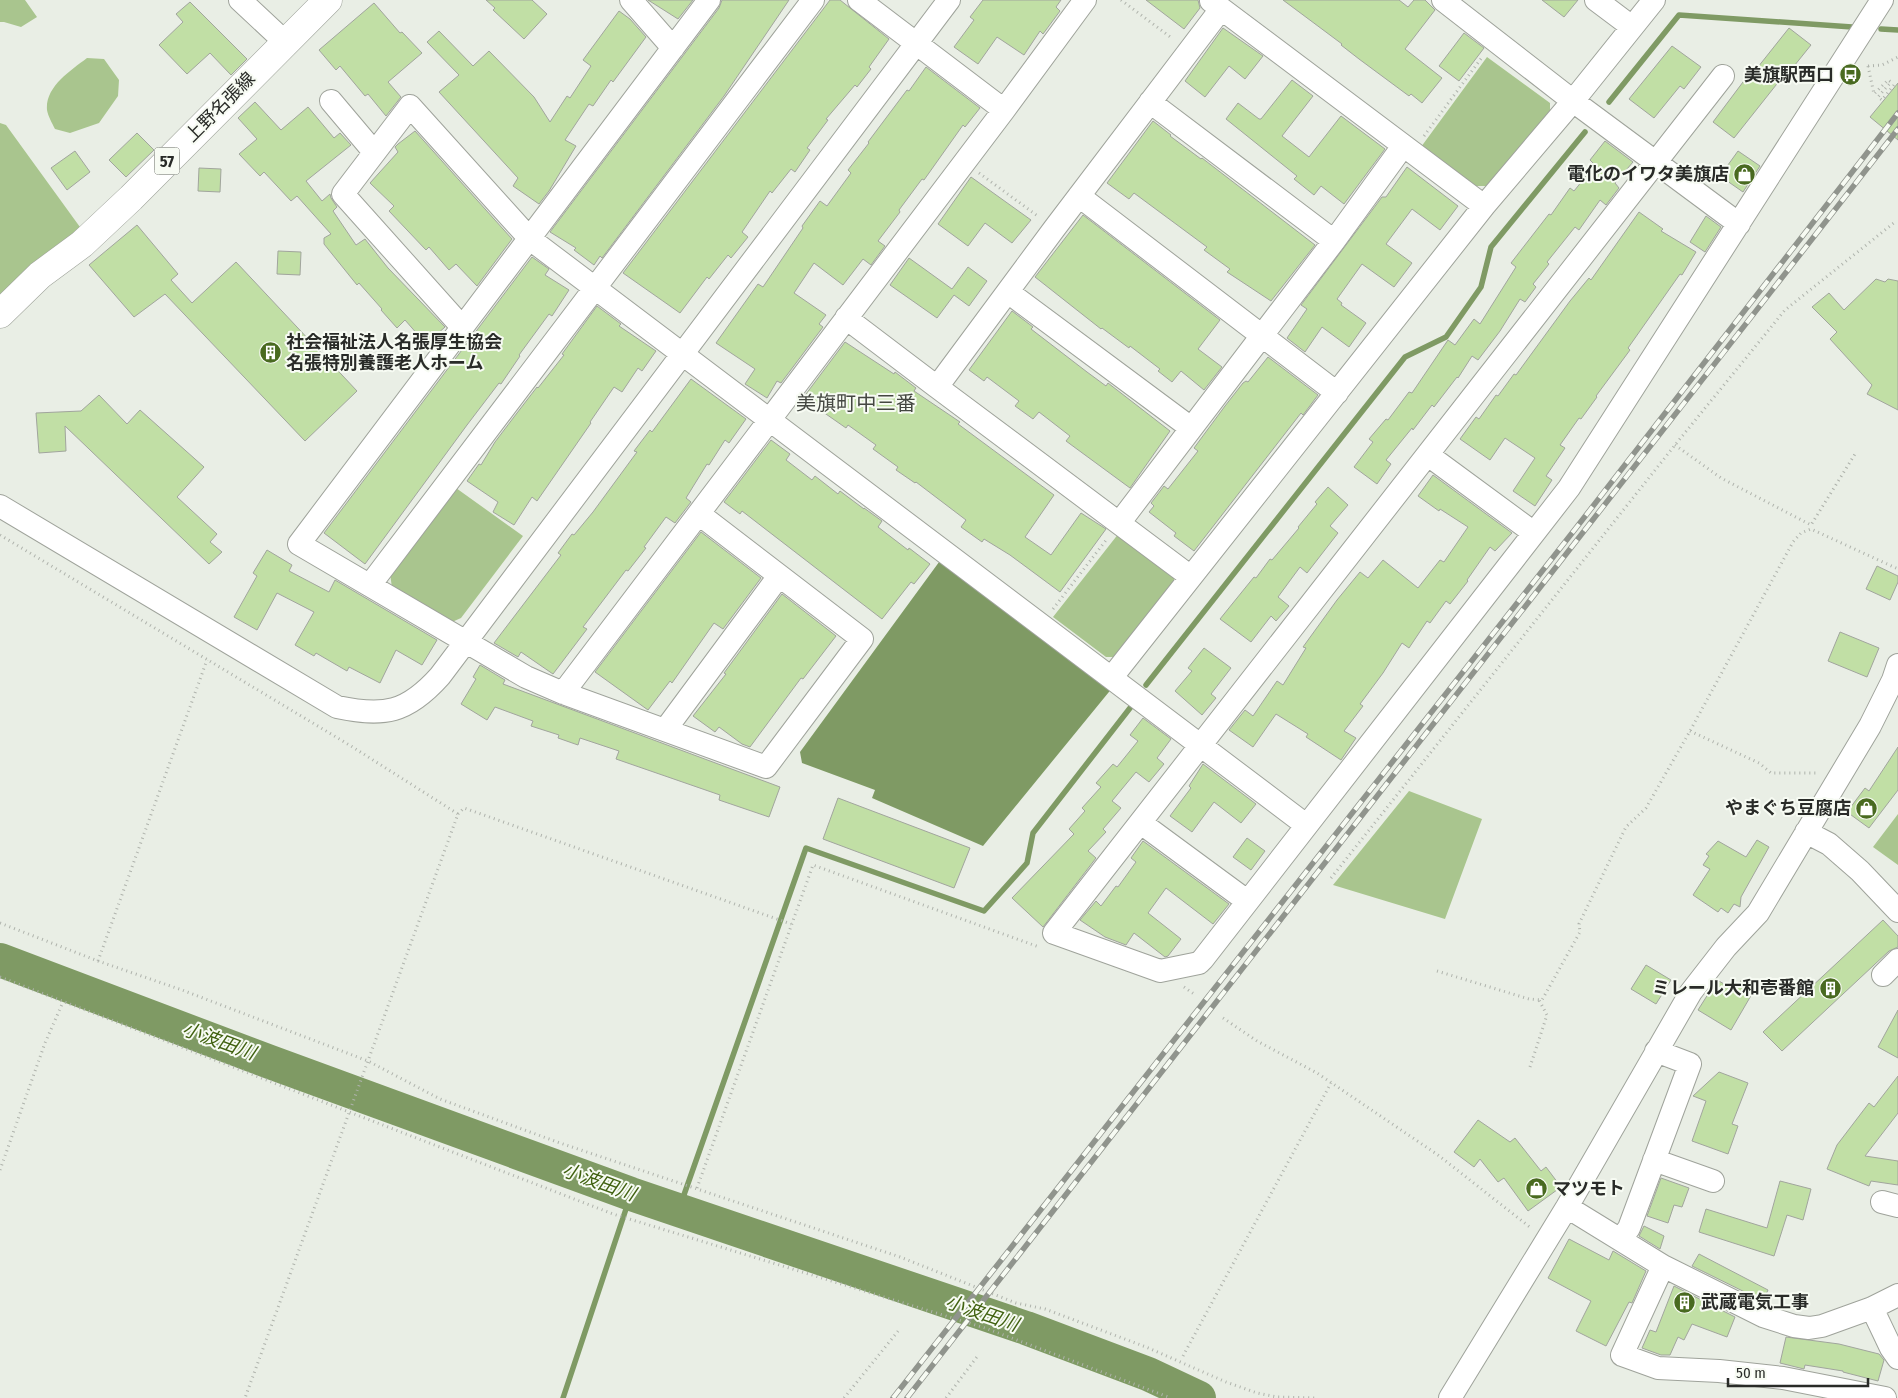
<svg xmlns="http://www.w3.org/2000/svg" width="1898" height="1398" font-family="'Fira Sans Condensed','Noto Sans JP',sans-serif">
<rect width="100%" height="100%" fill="#e9eee5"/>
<!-- green -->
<path fill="#a9c58e" d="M0 0H25L37 17 21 27 4 22H0Z
M1487 57 1550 103V115L1487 186H1475L1421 147Z
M87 58 104 59 119 80 118 96 99 123 70 133 55 129C52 123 48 116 47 110 45 87 70 71 87 58Z
M0 123 6 125 85 234 0 304Z
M456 488 523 536 461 618 452 622 392 588 390 573Z
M1119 533 1174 575V584L1117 657H1106L1053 617Z
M1409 791 1482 819 1445 919 1333 885Z
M1898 814V865L1873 847Z"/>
<!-- water -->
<path fill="#7f9a64" d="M942 558 1113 687 983 846 872 798 875 790 802 763 800 752Z"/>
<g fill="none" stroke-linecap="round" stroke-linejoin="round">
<!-- stream -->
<path stroke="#7f9a64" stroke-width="5.5" d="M1881 29 1898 30
M1609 102 1679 15 1852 27
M1146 685 1405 357 1446 337 1481 287 1491 247 1585 132
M679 1209 806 848 984 911 1027 863 1033 833 1130 708
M563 1398 631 1194"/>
<!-- river -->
<path stroke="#7f9a64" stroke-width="34" d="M0 960 270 1062 631 1194 1026 1328 1148 1374 1199 1398"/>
</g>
<!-- building -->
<path fill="#c1dfa5" stroke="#a1a59d" d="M486 0H532L547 14 524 39 493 10 495 8Z
M648 0H693L678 19Z
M722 0H789L724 96 602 258 600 256 594 265 574 250 576 248 550 232 719 8Z
M830 0H840L889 39 869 67 871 69 857 87 855 85 826 119 828 120 807 148 810 150 795 172 791 169 772 193 770 191 742 232 748 237 731 258 728 255 709 279 707 277 680 313 623 273Z
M983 0H1061L1056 7 1060 11 1043 34 1040 31 1024 55 997 37 978 64 954 47 974 20 970 17Z
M1146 0H1198L1200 8 1184 29Z
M1283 0H1399L1408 7 1414 0H1425L1435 10 1405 49 1442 78 1422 103 1411 94 1409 96 1359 59 1341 45 1342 44Z
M1542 0H1578L1564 17Z
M190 2 247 59 231 75 210 53 187 74 159 45 183 22 176 14Z
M374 3 400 33 402 32 422 53 388 82 401 97 386 116 368 94 365 96 340 66 336 70 319 50Z
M619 11 630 19 646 37 613 82 611 80 593 106 589 104 565 140 576 146 549 191 539 204 513 186 518 178 439 92 459 75 427 42 439 31 473 66 489 51 534 97 550 122 567 96 570 98 591 66 583 60Z
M1223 28 1263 56 1245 79 1229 66 1205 97 1185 81Z
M1789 28 1811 45 1786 76 1784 75 1734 138 1713 122 1752 70 1754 72Z
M1464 33 1484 48 1459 81 1439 66Z
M1672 46 1701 67 1684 89 1680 86 1654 118 1629 99Z
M926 67 980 108 965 127 963 125 924 180 922 179 899 210 900 212 878 241 885 246 871 265 863 259 843 285 814 263 794 293 826 315 819 324 823 327 781 383 777 381 767 398 745 384 755 369 716 343 758 284 763 287 803 228 802 226 820 201 827 206 851 173 848 170 869 143 868 142 907 90 909 91Z
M1292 80 1313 96 1282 136 1309 157 1341 116 1385 149 1344 204 1321 186 1314 195 1294 179 1297 176 1226 119 1238 103 1259 119H1261Z
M1898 83V140L1870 117Z
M255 102 281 130 308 107 334 138 340 133 351 145 306 181 322 201 330 194 331 198 337 207 333 211 356 245 365 239 388 268 445 327 426 344 405 320 397 328 381 310 382 309 359 283 357 285 324 244V238L331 234 297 196 291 201 264 172 260 176 239 154 257 139 238 118Z
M1153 121 1171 135 1170 136 1201 159 1202 158 1315 245 1271 301 1227 272 1230 269 1204 250 1207 247 1134 193 1129 199 1107 183Z
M415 131 512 239 477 286 456 264 449 270 429 247 426 250 389 211 394 206 370 183 398 152 395 147 398 144Z
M137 133 154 150 126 177 109 160Z
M1605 141 1633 162 1615 183 1619 188 1606 205 1600 200 1579 230 1575 227 1547 262 1549 264 1533 284 1536 287 1525 302 1520 299 1500 331 1478 360 1472 356 1458 378 1457 377 1434 407 1432 405 1413 430 1412 428 1386 460 1391 464 1377 484 1354 467 1373 442 1369 439 1386 419 1388 420 1409 392 1412 393 1448 340 1455 345 1474 319 1480 324 1516 267 1511 263 1549 214 1551 215 1570 188 1574 191 1595 165 1590 160Z
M75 151 90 172 67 190 51 168Z
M1738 151 1760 166 1743 192 1720 176Z
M1407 167 1458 206 1440 230 1412 209 1386 244 1412 263 1394 287 1362 264 1337 299 1342 303 1341 305 1366 323 1349 347 1322 327 1305 352 1287 338 1307 309 1301 305 1382 197H1386Z
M199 168 221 169 220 192 198 191Z
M971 177 1031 220 1012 243 985 223 968 246 938 224Z
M1639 212 1663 229 1661 231 1696 252 1682 275 1680 274 1628 348 1630 350 1596 396 1597 397 1581 419 1579 418 1560 445 1565 448 1546 476 1552 480 1535 506 1513 491 1535 458 1505 438 1490 460 1460 439 1476 417 1479 419 1496 395 1498 396 1514 374 1516 375 1570 301 1589 278 1591 280Z
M1083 215 1220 320 1198 349 1222 367 1204 390 1181 371 1172 382 1158 371 1160 369 1130 346 1129 348 1102 328 1101 329 1035 277Z
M1706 216 1721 227 1705 252 1690 242Z
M137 225 178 274 171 280 192 303 236 262 357 391 305 441 165 294 134 317 89 265Z
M278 251 301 252 300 275 277 274Z
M532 257 549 269 545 275 569 290 552 316 549 314 519 355 520 356 501 384 499 383 467 425 365 564 324 533Z
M909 258 952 289 968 267 987 281 969 306 954 295 937 318 890 285Z
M1876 279 1885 282 1888 279 1898 281V410L1867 394 1872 385 1830 339 1837 332 1812 307 1829 293 1844 310Z
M597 306 621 324 619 326 656 351 642 371 638 368 622 392 614 387 590 422 591 423 537 501 532 497 514 525 493 512 498 502 467 481 479 464 481 465 495 442 517 413 537 387 538 388 564 355 562 354Z
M1012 311 1033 327 1031 329 1087 372 1106 386 1108 383 1170 431 1130 488 1066 441 1070 436 1039 412 1033 419 1015 406 1019 401 987 377 984 381 969 370Z
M845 342 894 374 895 372 916 388 914 391 960 422 958 424 1054 495 1025 537 1051 555 1081 513 1106 529 1060 592 1010 555 984 539 982 542 961 527 966 520 916 482 915 483 896 470 898 467 873 449 876 445 848 425 846 428 803 398Z
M1268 357 1318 395 1303 415 1301 413 1194 551 1174 536 1176 533 1149 512 1154 506 1151 503 1164 486 1168 489 1198 451 1194 448 1225 406 1243 383 1246 381 1248 382Z
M691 379 746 419 729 443 725 440 709 465 707 464 686 498 691 502 675 523 666 517 644 547 646 548 628 571 626 570 583 627 587 629 553 674 521 652 518 657 494 643 561 555 558 553 572 534 574 535 593 512 637 452 634 451 650 430 652 432Z
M99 395 127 424 140 410 204 467 177 497 217 534 210 542 222 552 209 564 65 426 66 451 39 453 36 413 81 411Z
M771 440 790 454 786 460 812 480 815 476 838 494 840 491 864 509V508L882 521 878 527 908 550 909 548 930 564 914 584 911 582 882 619 742 511 740 514 724 502Z
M1433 475 1512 533 1495 551 1490 547 1467 580 1468 581 1450 604 1446 601 1430 623 1427 621 1409 648 1402 643 1383 673 1360 704 1363 706 1344 731 1356 738 1341 760 1306 737 1308 734 1276 714 1253 747 1229 730 1245 710 1253 716 1277 681 1283 685 1306 648 1303 647 1337 600 1360 572 1368 578 1383 560 1418 588 1440 560 1444 562 1468 527 1440 509 1439 511 1418 496Z
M1328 487 1348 505 1330 526 1338 533 1307 573 1300 567 1278 597 1289 606 1276 621 1271 616 1251 642 1220 619 1254 577 1256 578 1270 559 1272 560 1299 528 1298 527 1317 504 1315 502Z
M701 532 761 578 723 629 714 623 672 683 670 681 648 710 595 672Z
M267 550 292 565 289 571 329 592 335 580 437 640 422 665 396 650 380 683 349 667 347 671 316 653 314 656 295 645 314 612 277 593 257 630 234 617 257 576 253 573Z
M1877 566 1898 576V582L1890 600 1866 589Z
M782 594 836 636 803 679 801 678 750 747 742 744 719 727 715 732 693 716 726 674 724 673Z
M1840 632 1879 648 1867 677 1828 661Z
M1204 648 1231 668 1211 694 1216 698 1202 715 1175 691 1192 671 1188 668Z
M480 665 505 680 503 684 780 787 769 817 719 800 720 795 616 759 619 751 580 738 578 745 558 738 559 735 531 726 533 721 495 707 487 720 461 704 476 679 473 677Z
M1143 718 1171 739 1157 758 1164 764 1149 782 1136 772 1112 801 1121 808 1103 829 1106 832 1088 851 1096 858 1043 927 1012 898 1074 834 1069 829 1085 811 1082 808 1101 787 1096 783 1113 764 1117 767 1138 741 1130 735Z
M1898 747V790L1869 828 1847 812 1865 788 1869 791Z
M1203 764 1256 804 1241 823 1214 802 1192 832 1170 816 1191 788 1189 786Z
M838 798 970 848 954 888 823 839Z
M1247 838 1265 851 1251 870 1233 857Z
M1757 840 1769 847 1741 897 1740 907 1734 904 1728 913 1721 908 1718 912 1693 895 1710 869 1703 865 1709 856 1706 854 1718 841 1746 857Z
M1143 841 1229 904 1213 924 1166 888 1148 913 1181 939 1168 956 1165 957 1134 933 1126 945 1105 937 1080 920 1096 901 1101 906 1116 886 1118 887 1136 862 1131 858Z
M1883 920 1898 936V947L1889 951 1782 1051 1763 1032Z
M1646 965 1671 980 1656 1004 1631 989Z
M1742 979 1756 987 1731 1030 1698 1010 1717 980 1735 990Z
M1898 1010V1058L1878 1047Z
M1719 1072 1748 1083 1732 1124 1738 1126 1728 1154 1692 1141 1706 1101 1693 1096Z
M1898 1076V1113L1865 1156 1898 1161V1185L1871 1181 1869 1186 1827 1169 1837 1145 1869 1103 1874 1107Z
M1478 1120 1510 1142 1515 1138 1541 1171 1546 1167 1561 1187 1528 1211 1504 1178 1498 1182 1480 1159 1474 1167 1454 1152Z
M1661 1178 1689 1188 1682 1207 1674 1205 1668 1223 1647 1216Z
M1780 1181 1811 1189 1803 1220 1787 1215 1774 1256 1699 1232 1706 1209 1767 1228Z
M1644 1226 1664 1236 1660 1249 1639 1236Z
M1569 1239 1609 1260 1613 1251 1646 1271 1632 1303 1629 1302 1606 1346 1576 1331 1591 1301 1548 1278Z
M1699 1254 1768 1290 1763 1301 1692 1266Z
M1674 1286 1735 1317 1727 1337 1692 1324 1684 1340 1678 1337 1670 1355H1661L1642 1348 1650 1330 1656 1332Z
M1786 1337 1839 1344 1879 1354 1884 1360 1878 1381 1843 1372V1371L1805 1365 1804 1369 1780 1363Z"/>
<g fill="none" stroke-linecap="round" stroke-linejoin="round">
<defs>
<path id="minor" d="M240 0 285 42
M631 0 673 48
M859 0 1004 110
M1443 0 1573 101 1739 224
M1596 0 1632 27
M1211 1 1484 206
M1723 76 1054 933 1160 971 1199 963 1203 959 1569 488 1882 0
M331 101 374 152
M1150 102 1334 241
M1079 196 1337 393
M1008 292 1191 428
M846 318 937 387
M462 327 343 194 410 106 530 239 1306 825
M1428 455 1534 533
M0 506 337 707C384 717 407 713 440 676L949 0
M699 514 862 639 766 767 563 693 526 677 299 544 709 0
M1120 522 1334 241 1403 146
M1191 577 937 387 1054 229 1221 9
M370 585 813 0
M1112 677 1484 206 1573 101 1654 0
M563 693 1004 110 1085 0
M665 730 779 576
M1141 823 1247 901
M1806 832 1829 844 1860 871 1898 911
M1883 975 1898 960
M1654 1160 1713 1181
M1882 1202 1898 1206
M1567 1207 1663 1266 1763 1316 1794 1326 1809 1328 1822 1326 1872 1308 1898 1295
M1621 1239 1629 1228 1690 1064 1656 1051
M1663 1266 1622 1355 1658 1368 1719 1371 1783 1378 1885 1398
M1872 1308 1891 1348 1898 1358
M1450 1398 1567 1207 1691 992 1726 947 1758 913 1870 726 1893 680 1898 665"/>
<path id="major" d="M0 314 40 275 82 244 131 198 328 0"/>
</defs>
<!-- minor casing -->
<use href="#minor" stroke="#9fa39b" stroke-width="24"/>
<!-- major casing -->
<use href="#major" stroke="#9fa39b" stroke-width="29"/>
<!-- path -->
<path stroke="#afb3ac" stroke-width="3" stroke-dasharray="1 4" stroke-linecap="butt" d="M1121 0 1173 39
M1868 66 1874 94 1888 80 1891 82 1878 97 1882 100 1894 85 1896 86
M1868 66 1882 65 1898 57
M1424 136 1483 56
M979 173 1039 217
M1675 445 1721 478 1811 525 1855 454
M0 535 351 746 458 814 245 1398
M1053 609 1107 539
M1690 731 1759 763 1771 773H1819
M458 814 464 808 791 924
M1331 878 1675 445 1785 310 1895 222
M0 923 98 961 182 990 368 1061 440 1099 560 1143 900 1257 1016 1303 1045 1309 1146 1347 1226 1382 1257 1393 1277 1397 1318 1398
M98 961 207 660
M1437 971 1529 999 1542 1000 1580 932 1579 924 1626 827 1646 808 1690 731 1793 542 1801 533 1811 529 1898 569
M0 977 613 1214 985 1328 1171 1398
M1184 987 1194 994
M1223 1018 1257 1041 1317 1073 1438 1155 1531 1228
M1530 1067 1547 1015 1539 1000
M0 1170 45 1043 63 1002
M697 1188 813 865 1039 947
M1183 1356 1331 1083
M844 1398 899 1330
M946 1398 979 1354"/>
<!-- minor -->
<use href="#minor" stroke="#fff" stroke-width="22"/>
<!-- major -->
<use href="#major" stroke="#fff" stroke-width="28"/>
<defs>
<path id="rail" d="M893 1398 1576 528 1898 113
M907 1398 1898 129"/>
</defs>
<!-- rail casing -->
<use href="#rail" stroke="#90948d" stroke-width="5.5"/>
<!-- rail -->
<use href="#rail" stroke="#f7fbf3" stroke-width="4" stroke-dasharray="11" stroke-linecap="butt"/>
</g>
<!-- icons -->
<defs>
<symbol id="bus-disc" viewBox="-11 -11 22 22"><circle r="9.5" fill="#496a20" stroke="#f7fbf3"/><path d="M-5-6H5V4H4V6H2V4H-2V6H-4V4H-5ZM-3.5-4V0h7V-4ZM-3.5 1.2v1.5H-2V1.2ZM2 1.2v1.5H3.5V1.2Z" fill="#fff"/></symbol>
<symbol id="shop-disc" viewBox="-11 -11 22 22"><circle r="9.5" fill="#496a20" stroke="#f7fbf3"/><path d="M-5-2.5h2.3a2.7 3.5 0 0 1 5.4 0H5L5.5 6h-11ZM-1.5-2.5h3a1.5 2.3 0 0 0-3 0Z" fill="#fff"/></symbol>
<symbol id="building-disc" viewBox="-11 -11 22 22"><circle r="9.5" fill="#496a20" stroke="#f7fbf3"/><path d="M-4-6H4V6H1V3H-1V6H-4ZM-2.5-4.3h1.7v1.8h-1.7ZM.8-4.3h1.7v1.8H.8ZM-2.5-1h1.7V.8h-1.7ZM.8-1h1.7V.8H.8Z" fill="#fff"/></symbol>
</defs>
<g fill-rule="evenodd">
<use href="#bus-disc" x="1838" y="62" width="25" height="25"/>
<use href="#shop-disc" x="1732" y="162" width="25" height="25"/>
<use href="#building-disc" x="258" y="340" width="25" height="25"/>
<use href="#shop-disc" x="1854" y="796" width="25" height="25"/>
<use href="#building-disc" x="1818" y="976" width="25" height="25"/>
<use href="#shop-disc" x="1524" y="1176" width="25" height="25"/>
<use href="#building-disc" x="1672" y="1290" width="25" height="25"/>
</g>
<g text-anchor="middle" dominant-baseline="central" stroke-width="4" stroke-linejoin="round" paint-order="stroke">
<!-- shield labels -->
<rect fill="#f7fbf3" stroke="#676965" stroke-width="1" x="154.5" y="147.5" width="25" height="27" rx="4"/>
<g font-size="16" font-weight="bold" fill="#292b28">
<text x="167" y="161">57</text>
</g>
<!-- poi labels -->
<g font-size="18" font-weight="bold" fill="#292b28" stroke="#f7fbf3" text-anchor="end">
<text x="1834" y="75">美旗駅西口</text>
<text x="1729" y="174">電化のイワタ美旗店</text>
<text x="286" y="342" text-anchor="start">社会福祉法人名張厚生協会<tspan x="286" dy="21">名張特別養護老人ホーム</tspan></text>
<text x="1851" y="808">やまぐち豆腐店</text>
<text x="1814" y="988">ミレール大和壱番館</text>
<text x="1553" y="1189" text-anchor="start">マツモト</text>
<text x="1701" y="1302" text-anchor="start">武蔵電気工事</text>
</g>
<!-- street labels -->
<g font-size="18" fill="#292b28" stroke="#f7fbf3">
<text transform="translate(220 107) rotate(-45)">上野名張線</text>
</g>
<!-- water labels -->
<g font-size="19" font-style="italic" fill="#416211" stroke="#f7fbf3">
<text transform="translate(219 1041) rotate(20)">小波田川</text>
<text transform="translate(599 1182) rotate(20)">小波田川</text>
<text transform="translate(982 1313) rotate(19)">小波田川</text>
</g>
<!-- quarter labels -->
<g font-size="20" fill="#444741" stroke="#f7fbf3">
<text x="856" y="403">美旗町中三番</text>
</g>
</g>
<!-- scale -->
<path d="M1728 1378v8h140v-8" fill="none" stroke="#292b28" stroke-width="2.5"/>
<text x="1736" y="1378" font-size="15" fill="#292b28" stroke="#f7fbf3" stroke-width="4" paint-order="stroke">50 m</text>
</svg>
